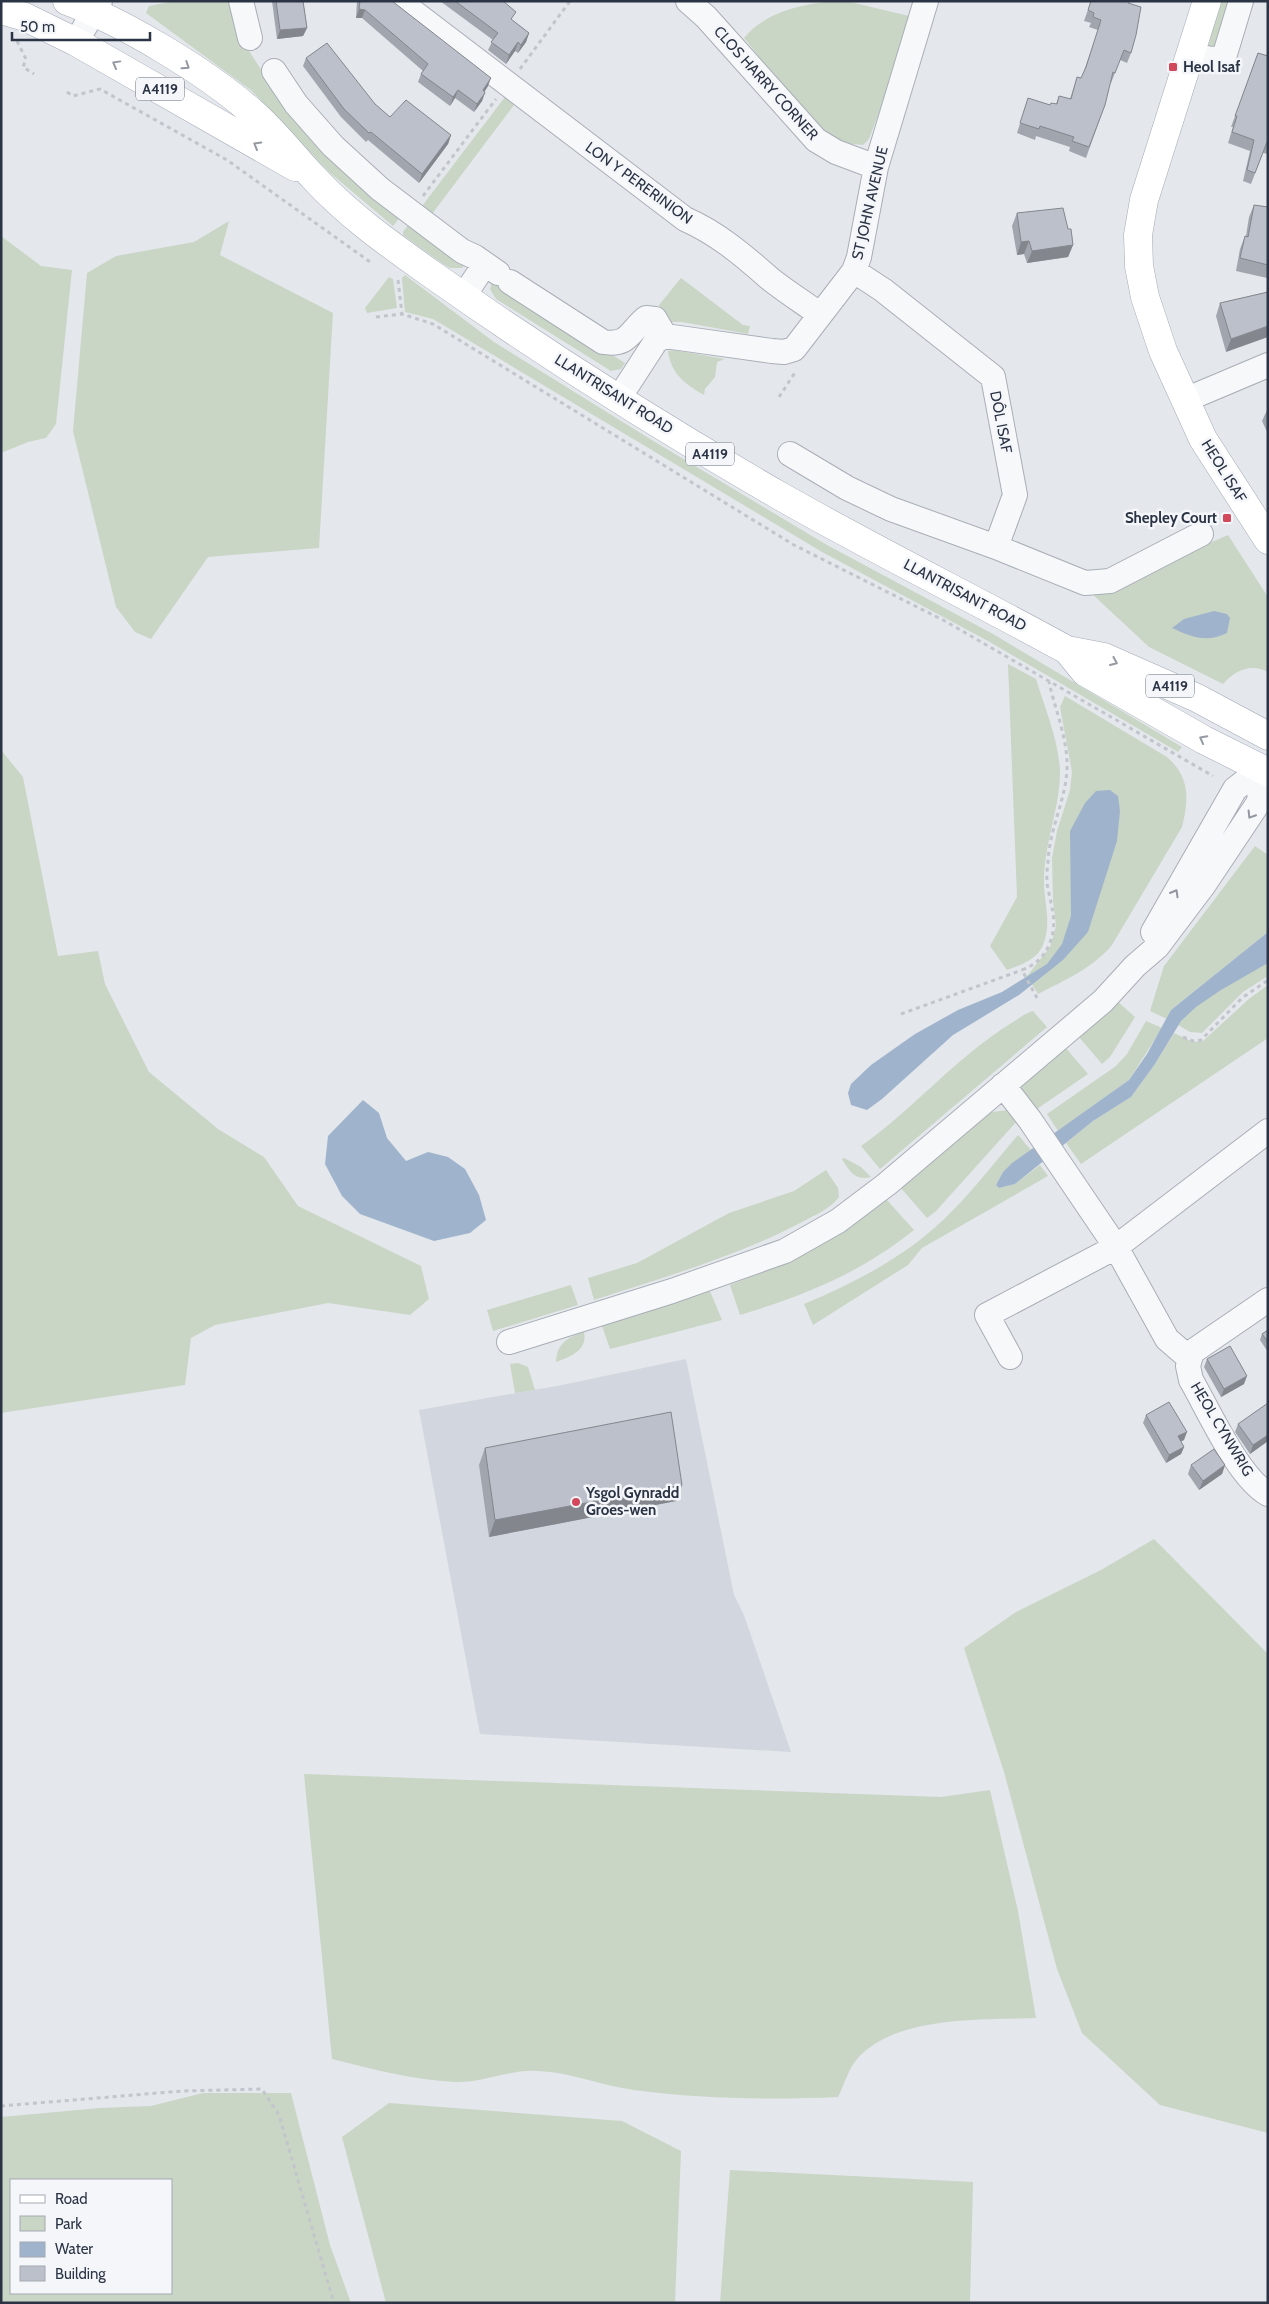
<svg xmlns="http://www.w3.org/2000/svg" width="1269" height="2304" font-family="Cabin,sans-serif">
<rect width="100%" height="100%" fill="#e4e7ec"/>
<!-- built -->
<path fill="#d2d6de" d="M686 1359 734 1595 744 1615 791 1752 480 1734 419 1410 562 1385Z"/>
<!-- green -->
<path fill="#c9d6c5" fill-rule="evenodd" d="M174 1H232L245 45 270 83 402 215 393 226 329 172 252 91 146 13 149 6Z
M846 1 909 16 888 88 869 139 863 145 852 144 851 147C818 137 767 66 744 38 766 10 812 1 846 1Z
M1220 1H1234L1218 49 1208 48Z
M505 97 514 105 429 218 419 210Z
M229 221 220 255 333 313 319 548 208 557 151 639 135 632 116 607 73 431 87 273 116 256 194 242Z
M411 221 467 262 462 268H450L440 262 403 235V232Z
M1 236 41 266 72 270 56 424 46 438 28 442 1 453Z
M405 275 494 342 655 442 827 545 993 634 1182 747 1178 752 988 641 822 552 433 319 405 312 402 278Z
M389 277 393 279 397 308 367 313 365 308Z
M681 278 743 325 750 326 748 334 682 322H665L659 311V305Z
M493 279 625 363 621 369 611 371 496 299 490 289Z
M674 350 725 359 717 362 715 377 705 389 704 395C685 384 671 374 668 351Z
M1228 535 1268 597V672C1251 663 1235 670 1223 684L1149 647 1090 592 1104 589Z
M1008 664 1036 679C1045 709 1059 741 1060 772 1060 808 1044 844 1044 881 1044 903 1052 923 1043 945 1037 960 1020 965 1007 970L990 946 1017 897Z
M1065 696 1167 757C1190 777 1189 799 1182 827L1112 945C1093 968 1065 980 1038 994L1027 976 1050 947 1056 926 1053 901 1052 858 1057 831 1070 790 1072 772 1060 707Z
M1 750 23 777 58 956 98 951 105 984 149 1072 218 1129 264 1157 298 1206 421 1266 429 1299 410 1315 328 1303 215 1325 191 1338 185 1385 1 1413Z
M1255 846 1268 855V932L1171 1010 1167 1019 1150 1011 1164 966Z
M1268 963V976L1243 992 1202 1033 1190 1032 1178 1025C1191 1002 1244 976 1268 963Z
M1268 985V1038L1081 1164 1066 1143 1093 1121 1131 1097 1155 1064 1174 1033 1193 1042 1203 1041 1250 998Z
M1116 1000 1135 1017 1110 1057 1102 1064 1078 1036Z
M1033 1011 1047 1027 880 1169 861 1146C914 1109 955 1058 1010 1024 1017 1020 1025 1013 1033 1011Z
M1146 1021 1162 1028 1129 1080 1058 1131 1047 1114 1116 1066 1127 1054Z
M1065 1047 1088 1074 1031 1113 1020 1090 1022 1084Z
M1008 1110 1019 1119 936 1211 927 1218 900 1187 974 1122 992 1112Z
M1018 1135 1031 1150 1003 1172 996 1185 999 1188 1015 1184 1040 1165 1048 1176 922 1248 908 1265 813 1325 804 1304C854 1283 901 1259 941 1222 969 1196 993 1164 1018 1135Z
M844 1158 861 1167 871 1177C855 1181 850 1172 842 1159Z
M826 1170 838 1188 839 1197C830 1209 815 1215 802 1222 736 1257 664 1277 594 1300L588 1278 637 1263 729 1213 794 1191Z
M886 1199 914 1230C860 1273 806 1295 740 1315L730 1285C787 1262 838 1237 886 1199Z
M571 1285 578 1305 493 1331 487 1310Z
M710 1291 722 1320 610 1349 602 1326Z
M584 1332C588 1350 571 1357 556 1362 557 1343 568 1337 584 1332Z
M518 1363 528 1367 535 1390 515 1393 510 1364Z
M1154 1539 1268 1654V2133L1160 2105 1082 2033 1057 1969 1004 1772 964 1648 1016 1612 1101 1570Z
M304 1774 941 1797 990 1790 1018 1911 1036 2018C982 2020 896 2015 857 2059 849 2068 844 2085 838 2097 770 2100 703 2099 634 2090 602 2086 571 2072 538 2071 510 2069 482 2083 455 2082 413 2080 372 2069 332 2059Z
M203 2093H291L330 2245 351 2303H1V2117L100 2108 151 2106ZM11 2180H171V2293H11Z
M389 2103 622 2121 681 2151 675 2303H386L342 2137Z
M730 2170 973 2182 970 2303H720Z"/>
<!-- water -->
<path fill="#9fb4cc" d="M1214 611 1227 614 1230 618 1227 633C1207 643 1191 637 1172 628L1184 619Z
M1110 790 1118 796 1120 811 1117 841 1088 932 1063 960 1019 995 953 1035 882 1099 867 1110 851 1105 848 1093 851 1084 871 1065 915 1034 958 1010 1002 992 1047 964 1062 944 1071 916 1070 831 1085 803 1096 791Z
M1268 932V963L1221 990 1196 1007 1181 1021 1155 1064 1131 1097 1093 1121 1015 1184 999 1188 996 1185 1003 1172 1012 1163 1129 1080 1147 1054 1171 1010Z
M363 1100 379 1113 387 1138 406 1161 428 1152 448 1157 465 1169 479 1195 486 1220 470 1233 434 1241 360 1214 342 1196 325 1164 328 1136Z"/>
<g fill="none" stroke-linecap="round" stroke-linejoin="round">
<defs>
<path id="minor" d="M241 1 250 38
M399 1 685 219C717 233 743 255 769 278 785 291 803 302 819 314
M688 1 706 17 816 140 836 152 876 167
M76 42 100 1
M1190 53C1202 57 1215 63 1225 54L1241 1
M274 71 296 104 333 146 380 189 462 251 475 257 498 273
M510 282 603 342C629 346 629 332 646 318L655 319 665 336
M463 297 485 264
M619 398 656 341 665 336 772 351 784 352 794 349 854 271 859 257 876 167 926 1
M1185 400 1268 365
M790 454 847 488 891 509 996 547 1015 495 993 377 883 290 854 271
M996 547 1085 583 1110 581 1201 534
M1153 932 1235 789 1262 768
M1003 1085 1030 1120 1116 1247 1167 1339 1189 1358
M1268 1300 1192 1352 1188 1366 1191 1380C1209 1411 1238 1477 1268 1494
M509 1342 672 1291 785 1251 838 1221 887 1184 1103 1001 1135 966 1157 947 1203 886 1259 802 1262 768
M1010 1357 987 1315 1116 1247 1268 1131"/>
<path id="major" d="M67 1C125 23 205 71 252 112 276 133 292 155 314 178 348 215 389 244 430 273 543 353 660 427 780 496 875 550 972 598 1067 650L1104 657 1197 698 1268 736
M1207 1 1144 200 1138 235 1139 266 1145 297 1163 351 1203 439 1268 540
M1 10 25 17 76 42 295 167
M1067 650 1085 672 1204 740 1268 772"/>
</defs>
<!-- minor casing -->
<use href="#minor" stroke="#a9aeb7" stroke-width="26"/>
<!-- major casing -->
<use href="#major" stroke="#a3abb8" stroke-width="29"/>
<!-- path -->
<path stroke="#c2c5cb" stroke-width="3" stroke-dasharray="4 4" stroke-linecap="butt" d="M17 41 26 59 23 67 34 74
M520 69 570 1
M67 92 73 96 100 89 227 160 373 264
M423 196 496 99
M398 280 402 314 433 324 794 545 945 621 1213 776
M376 317 402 314
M779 397 796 371
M1037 998 1022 970C1035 965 1044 957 1049 945 1058 924 1052 909 1048 889 1046 880 1047 870 1048 862 1049 830 1066 800 1067 768 1068 740 1055 709 1049 682
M901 1014 1022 970
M1183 1037 1193 1041 1201 1040 1242 998 1268 980
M1 2106 182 2091 262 2089 279 2115 334 2303"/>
<!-- minor -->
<use href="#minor" stroke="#f7f8fa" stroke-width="24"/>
<!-- major -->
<use href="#major" stroke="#fff" stroke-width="28"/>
</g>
<!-- wall -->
<path fill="#a1a5ae" d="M272 1H303L307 28 303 36 277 39Z
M357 1H392L488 86 484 92 482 101 474 112 455 98 450 106 418 82 421 74 423 71 362 18H356Z
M440 1H503L512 20 529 33 526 42 518 53 515 51 506 64 488 50 493 40Z
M1091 1 1128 3 1131 53 1127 63 1120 60 1111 83H1110L1105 105 1086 158 1069 151 1070 147 1036 136 1035 140 1017 133 1028 98 1050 105 1056 104 1059 96 1070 99 1077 77 1081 78 1084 71 1098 30 1089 27 1091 23 1084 21Z
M1258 53 1268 56V154L1263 153 1251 184 1243 181 1250 151 1228 143 1233 127H1231Z
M306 58 375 104 390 117 451 135 448 144 419 183 368 140 366 142 341 117 303 66Z
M1254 205 1268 207V276L1267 278 1236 271 1240 249 1245 236H1246L1249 217Z
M1017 213 1068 229 1073 245 1068 257 1027 263 1024 254 1017 255 1012 226Z
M1268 292 1226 352 1216 316 1220 303Z
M1268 408V434L1262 421Z
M1268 1330V1352L1260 1340 1262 1334Z
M1207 1359 1244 1384 1221 1397 1204 1367Z
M1146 1415 1184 1440 1181 1441 1184 1447 1181 1454 1166 1463 1143 1423Z
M1238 1424 1268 1441 1250 1454 1235 1432Z
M485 1448 682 1485 676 1501 489 1537 479 1465Z
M1191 1465H1225L1222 1474 1199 1490 1188 1474Z"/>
<!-- shaded-wall -->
<path fill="#83868d" d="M359 9 365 10 362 18H356Z
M307 28 303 36 277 39 280 30Z
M529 33 526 42 518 53 521 45Z
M518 42 515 51 506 64 509 55Z
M491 78 488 86 480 99 483 90Z
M458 90 455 98 450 106 453 97Z
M485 93 482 101 474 112 477 104Z
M451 135 448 144 419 183 422 174Z
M1029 241 1024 254 1017 255 1021 242Z
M1073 245 1068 257 1027 263 1032 251Z
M1268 326V337L1226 352 1231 339Z
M1247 1376 1244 1384 1221 1397 1224 1389Z
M1187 1432 1184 1440 1176 1444 1178 1436Z
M1268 1435V1441L1250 1454 1253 1445Z
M1184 1447 1181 1454 1166 1463 1169 1455Z
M1225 1465 1222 1474 1199 1490 1203 1481Z
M682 1485 676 1501 489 1537 495 1520Z"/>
<!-- building -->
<path fill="#bbc0ca" stroke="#83868d" d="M276 1H303L307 28 280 30Z
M360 1H392L491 78 483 90 485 93 477 104 458 90 453 97 421 74 428 64 365 10 359 9Z
M455 1H503L516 12 511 19 529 33 521 45 518 42 509 55 491 42 498 33Z
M1091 1H1129L1128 3 1141 7 1136 35 1131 53 1124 50 1115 73 1113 72 1105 105 1089 147 1072 141 1074 137 1040 126 1039 129 1020 123 1028 98 1050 105 1051 103 1057 104 1059 96 1071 99 1077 77 1081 78 1086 67 1101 20 1093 17 1094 13 1088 10Z
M327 43 375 104 390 117 406 100 451 135 422 174 371 132 369 133 344 109 306 58Z
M1258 53 1268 56V142H1267L1255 173 1247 170 1254 140 1232 132 1237 116H1235Z
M1254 205 1268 207V265L1240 258 1245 236 1248 237Z
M1063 208 1068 229H1071L1073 245 1032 251 1029 241 1021 242 1017 213Z
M1268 292V326L1231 339 1220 303Z
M1268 1330V1342L1262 1334Z
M1230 1346 1247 1376 1224 1389 1207 1359Z
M1169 1402 1187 1432 1178 1436 1184 1447 1169 1455 1146 1415Z
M1268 1403V1435L1253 1445 1238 1424Z
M671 1412 682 1485 495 1520 485 1448Z
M1214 1449 1225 1465 1203 1481 1191 1465Z"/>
<!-- one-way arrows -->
<defs><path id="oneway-chevron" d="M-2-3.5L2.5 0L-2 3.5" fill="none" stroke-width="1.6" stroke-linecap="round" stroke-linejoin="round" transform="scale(1.25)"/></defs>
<g stroke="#959aa2">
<use href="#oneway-chevron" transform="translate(116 64) rotate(-151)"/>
<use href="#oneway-chevron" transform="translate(186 66) rotate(33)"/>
<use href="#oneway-chevron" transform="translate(257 145) rotate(-150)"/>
<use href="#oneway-chevron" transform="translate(1114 662) rotate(24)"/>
<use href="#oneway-chevron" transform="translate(1203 739) rotate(-152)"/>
</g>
<g stroke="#9196a0">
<use href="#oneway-chevron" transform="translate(1251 815) rotate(122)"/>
<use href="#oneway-chevron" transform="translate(1175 893) rotate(-60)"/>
</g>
<!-- markers -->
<g fill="#d1495b" stroke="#f4f6f9" stroke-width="2">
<rect x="1168" y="62" width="10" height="10" rx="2.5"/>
<rect x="1222" y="513" width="10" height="10" rx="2.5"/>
<circle cx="576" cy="1502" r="5"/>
</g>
<g text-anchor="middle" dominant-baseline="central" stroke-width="5" stroke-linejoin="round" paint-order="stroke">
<!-- shield labels -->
<g fill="#f4f6f9" stroke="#676e7b" stroke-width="1">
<rect x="136" y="77.5" width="48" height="23" rx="4"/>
<rect x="686" y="442.5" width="48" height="23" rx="4"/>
<rect x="1146" y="674.5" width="48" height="23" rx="4"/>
</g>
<g font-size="14" font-weight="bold" fill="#2b3445">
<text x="160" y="89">A4119</text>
<text x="710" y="454">A4119</text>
<text x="1170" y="686">A4119</text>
</g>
<!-- poi labels -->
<g font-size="15" font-weight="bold" fill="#2b3445" stroke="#f4f6f9" text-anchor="start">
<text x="1183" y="67">Heol Isaf</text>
<text x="1217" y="518" text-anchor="end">Shepley Court</text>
<text x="586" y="1493">Ysgol Gynradd<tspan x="586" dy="17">Groes-wen</tspan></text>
</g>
<!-- street labels -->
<g font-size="15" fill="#2b3445" stroke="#f4f6f9">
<text transform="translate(766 83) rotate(48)">CLOS HARRY CORNER</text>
<text transform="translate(639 183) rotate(36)">LON Y PERERINION</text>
<text transform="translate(870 203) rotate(-77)">ST JOHN AVENUE</text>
<text transform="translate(614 394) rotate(32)">LLANTRISANT ROAD</text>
<text transform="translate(1001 422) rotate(79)">DÔL ISAF</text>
<text transform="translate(1224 471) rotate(58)">HEOL ISAF</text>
<text transform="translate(965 595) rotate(28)">LLANTRISANT ROAD</text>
<text transform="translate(1222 1429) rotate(59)">HEOL CYNWRIG</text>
</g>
</g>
<!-- border -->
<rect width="1269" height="2304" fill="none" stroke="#2b3445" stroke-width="5"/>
<!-- legend -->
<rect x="10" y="2179" width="162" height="115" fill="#f4f6f9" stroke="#a4a8b1"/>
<rect x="20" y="2195" width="25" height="8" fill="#ffffff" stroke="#a4a8b1"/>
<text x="55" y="2204" font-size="15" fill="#2b3445">Road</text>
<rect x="20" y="2216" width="25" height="15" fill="#c9d6c5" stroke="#a4a8b1"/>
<text x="55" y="2229" font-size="15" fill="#2b3445">Park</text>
<rect x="20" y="2242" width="25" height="15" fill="#9fb4cc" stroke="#a4a8b1"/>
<text x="55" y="2254" font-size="15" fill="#2b3445">Water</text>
<rect x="20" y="2266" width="25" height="15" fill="#bbc0ca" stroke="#a4a8b1"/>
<text x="55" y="2279" font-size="15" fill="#2b3445">Building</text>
<!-- scale -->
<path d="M12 32v8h138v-8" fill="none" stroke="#2b3445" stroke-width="2.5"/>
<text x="20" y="32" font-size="15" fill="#2b3445" stroke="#f4f6f9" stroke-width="4" paint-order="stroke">50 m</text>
</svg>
